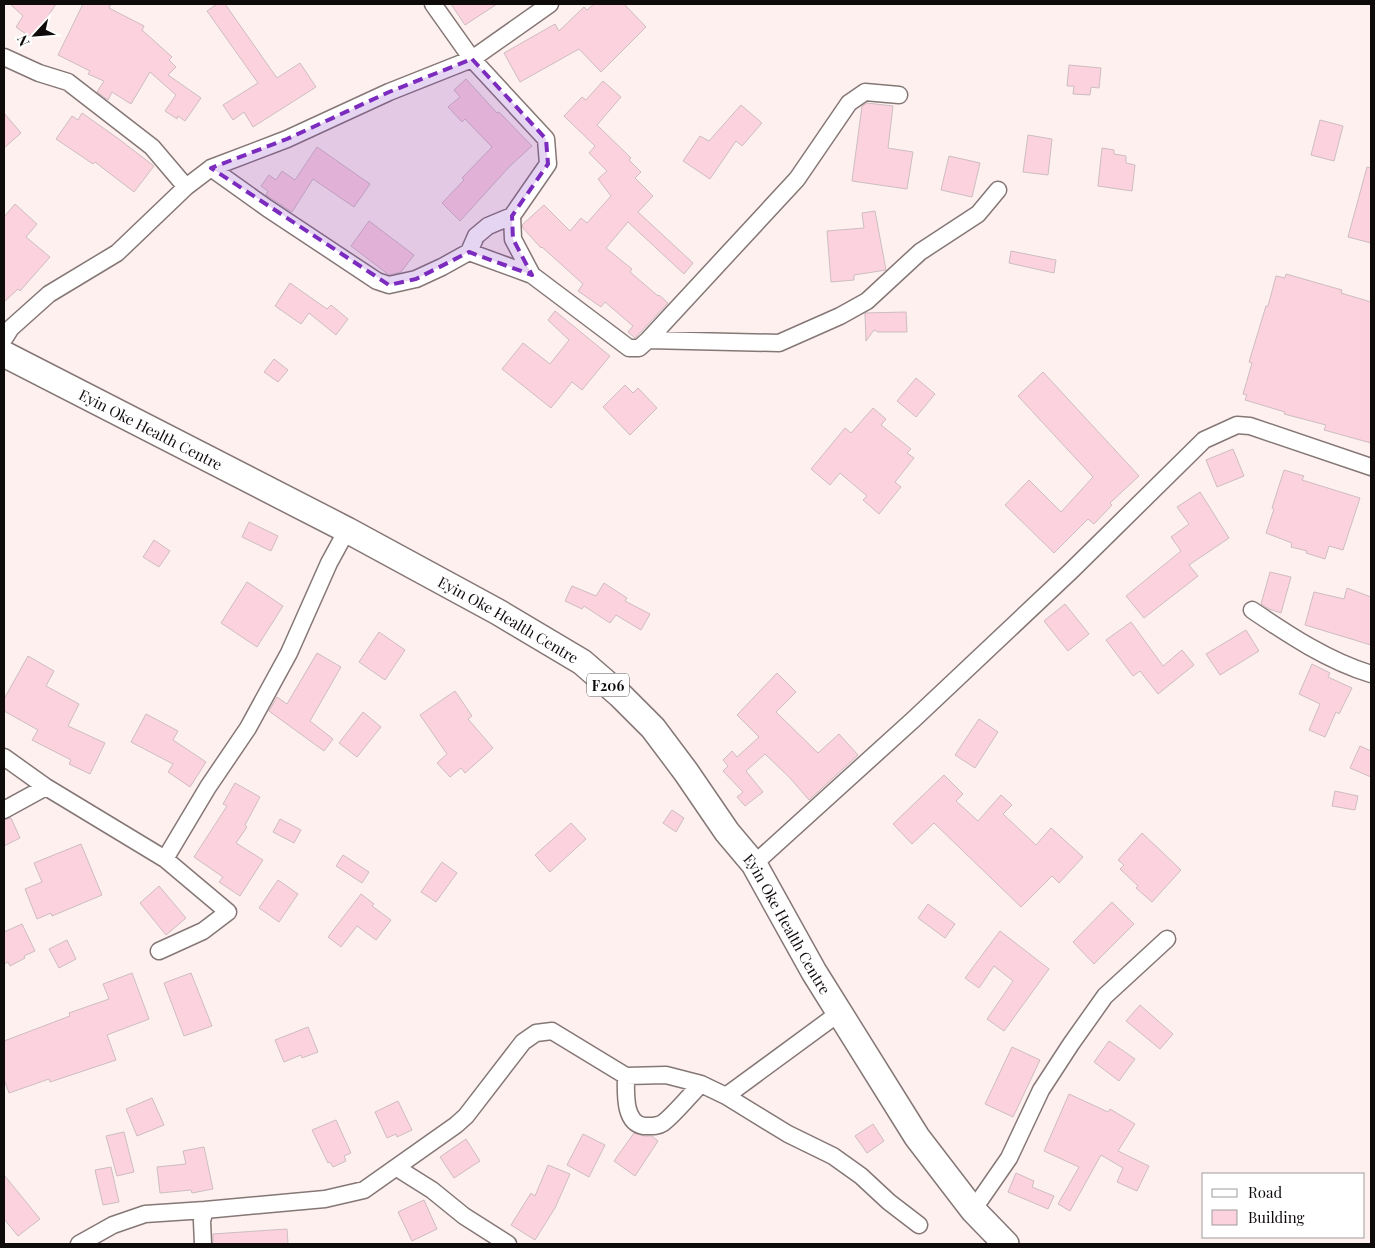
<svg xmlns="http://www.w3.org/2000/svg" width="1375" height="1248" font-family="'Playfair Display',serif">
<rect width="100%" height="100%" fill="#fdf0ee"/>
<!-- building -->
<path fill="#fcd2de" stroke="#cdbdc1" d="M10 4H56L33 39 16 27 23 16Z
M83 4H111L109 8 144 26 142 30 172 57 169 60 176 67 168 75 201 98 185 121 178 116 177 119 165 111 176 95 150 72 131 104 112 92 108 100 97 92 104 81 88 74 90 71 58 55Z
M217 4H225L277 78 300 63 316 87 253 127 244 112 233 120 223 105 258 83 207 11Z
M451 4H497L465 25Z
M594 4H624L646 27 601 72 579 49 520 82 504 53 555 24 559 31 584 7 587 10Z
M1069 65 1101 68 1099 88 1091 87 1090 95 1073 94 1074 86H1067Z
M466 79 497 113 499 112 532 146 510 166 460 221 442 203 464 180 462 178 492 147 465 119 462 122 448 107 460 97 454 90Z
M603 81 621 97 597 125 631 158 629 160 641 172 635 178 653 196 638 212 693 263 684 274 628 222 606 248 632 269 630 272 658 296 659 295 668 303 635 338 628 332 633 326 605 302 601 307 578 291 583 284 542 247 541 248 523 228 522 225 544 205 570 231 581 218 587 223 611 196 598 179 607 171 589 153 595 146 564 116 582 97 586 100Z
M867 103 893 106 888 148 913 152 907 189 852 181 862 106Z
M741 105 762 123 742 146 736 141 710 179 683 161 700 136 709 141Z
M4 113 21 133 4 148Z
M82 113 116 137 154 166 134 192 95 162 93 164 56 139 72 116 78 120Z
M1320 120 1343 126 1334 161 1311 155Z
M1028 135 1052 139 1048 175 1023 172Z
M317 147 370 184 354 207 313 179 292 212 266 195 268 191 261 186 269 175 276 180 282 171 295 180Z
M1102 148 1114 150V154L1126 156V163L1135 165 1132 191 1098 186Z
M949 156 980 163 972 197 941 190Z
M1367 167 1371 168V243L1348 237Z
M15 204 37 224 26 237 50 257 20 291 18 289 4 302V217Z
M875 211 886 270 854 275V280L831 282 827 231 864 228 862 213Z
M369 221 414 255 401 272 389 275 351 246Z
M1011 251 1056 260 1054 273 1009 263Z
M1286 274 1342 290 1341 293 1371 302V443L1324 430 1326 425 1284 414 1285 412 1245 400 1247 395 1243 394 1252 363 1249 362 1266 306H1268L1276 276 1285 278Z
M290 283 327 309 331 305 348 319 336 335 309 313 301 324 275 306Z
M555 311 610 356 582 390 572 382 551 408 502 369 523 343 550 364 569 340 548 320Z
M906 312 907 332H878L874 330 866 341 865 313Z
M274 359 288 370 278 382 264 372Z
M1043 372 1139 476 1110 503 1112 505 1094 524 1088 519 1054 553 1005 505 1029 480 1061 512 1093 477 1018 396Z
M916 378 935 394 916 417 897 401Z
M625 385 633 393 638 388 657 408 630 435 603 407Z
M873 408 886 419 881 425 911 449 907 453 914 458 895 482 901 487 879 514 863 500 867 496 840 473 830 485 811 469 845 428 851 433Z
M1233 449 1244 476 1217 487 1206 460Z
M1284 470 1304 476 1302 480 1360 498 1343 550 1329 546 1325 559 1306 553 1307 551 1291 547 1292 543 1266 533 1274 509 1272 508Z
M1200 492 1229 538 1189 565 1198 576 1144 618 1126 596 1181 551 1171 537 1189 524 1177 507Z
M249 522 278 536 271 551 242 537Z
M154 540 170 551 159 567 143 557Z
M1270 572 1291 577 1281 613 1269 609 1261 604Z
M247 582 283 606 257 647 221 623Z
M604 583 627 598 625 601 650 614 641 630 616 615 610 623 584 606 582 609 565 601 572 586 596 596Z
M1347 588 1371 597V645L1305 625 1314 592 1344 599Z
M1065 604 1089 634 1068 651 1044 621Z
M1131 622 1163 666 1182 650 1194 665 1158 694 1140 671 1133 676 1106 640Z
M1246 630 1259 651 1220 675 1206 654Z
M379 632 405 650 385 680 359 662Z
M317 653 341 667 310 721 333 739 324 751 269 711 277 697 287 704Z
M28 656 54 671 46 686 79 704 68 726 105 743 90 774 69 764 71 760 32 740 38 730 4 711V699Z
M1312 664 1330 673 1328 677 1352 688 1339 714 1336 712 1325 737 1309 730 1320 704 1299 694Z
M777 673 796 692 776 712 818 753 839 734 858 755 809 800 790 778 765 754 746 771 763 792 745 806 737 797 743 792 723 771 728 766 723 760 732 751 737 757 759 737 737 715Z
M455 691 472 716 468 719 493 748 465 773 461 768 450 777 437 763 447 754 420 715Z
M363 712 381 727 357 757 339 743Z
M146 714 178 731 173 740 206 762 190 787 168 772 173 764 131 742Z
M979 719 998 732 975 768 955 755Z
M1360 746 1371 751V777L1350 768Z
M944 775 963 794 956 801 978 821 1001 795 1012 805 1003 814 1036 845 1051 828 1083 857 1059 883 1052 876 1021 907 934 823 912 844 893 824Z
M235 783 260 797 245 825 247 827 236 843 263 860 240 896 219 882 223 877 194 857 227 806 223 804Z
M1335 791 1358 796 1355 810 1332 806Z
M672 810 684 818 676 832 663 823Z
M11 818 20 838 4 846V820Z
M280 819 301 830 294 843 273 832Z
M571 823 586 839 550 872 535 855Z
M1142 833 1181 870 1152 902 1136 888 1138 886 1120 869 1124 865 1118 860Z
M81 844 102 895 52 916 51 913 37 919 25 889 42 882 34 863Z
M343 855 369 872 362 883 336 866Z
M442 862 457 873 436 902 421 892Z
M278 880 298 894 279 922 259 908Z
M159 886 186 918 166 935 140 903Z
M361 894 374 904 372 906 391 920 376 940 357 926 341 947 328 937Z
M1112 902 1134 924 1094 964 1073 942Z
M928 904 955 924 945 938 918 918Z
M22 924 35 951 24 956 25 958 10 966 8 962 4 964V932Z
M1000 931 1049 969 1004 1031 987 1019 1013 981 994 966 979 988 965 978Z
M67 940 76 959 59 968 49 949Z
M132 973 149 1019 107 1035 116 1060 50 1082 49 1079 9 1093 4 1079V1041L70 1016 69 1013 109 999 103 984Z
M191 973 212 1026 184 1036 164 983Z
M1140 1005 1173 1034 1160 1049 1126 1021Z
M308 1027 318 1052 302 1058 301 1055 284 1062 275 1040Z
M1109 1041 1135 1059 1119 1081 1094 1062Z
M1012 1047 1040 1060 1013 1117 985 1104Z
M1069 1094 1108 1112 1110 1109 1135 1124 1118 1151 1149 1166 1137 1191 1117 1182 1123 1168 1101 1155 1070 1211 1058 1204 1079 1167 1044 1151Z
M152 1098 164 1125 137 1136 126 1109Z
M398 1101 412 1130 397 1137 396 1134 387 1138 375 1112Z
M336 1120 351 1153 344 1156 346 1161 333 1167 330 1162 328 1163 312 1130Z
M873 1124 884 1141 867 1153 855 1136Z
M124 1132 134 1172 117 1176 106 1136Z
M634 1133 644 1136H652L658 1141 635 1176 614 1161Z
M583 1134 605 1145 589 1177 567 1165Z
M466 1139 480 1161 454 1178 440 1157Z
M204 1147 213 1189 192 1193 191 1190 160 1193 157 1167 186 1164 183 1151Z
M548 1165 570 1174 555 1208 535 1240 511 1225 531 1193 535 1196Z
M111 1167 119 1202 103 1205 95 1170Z
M1016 1173 1034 1181 1032 1187 1054 1196 1048 1209 1008 1192Z
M4 1175 40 1219 18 1236 4 1219Z
M424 1200 437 1229 412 1241 398 1212Z
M287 1229 288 1244H213V1234Z"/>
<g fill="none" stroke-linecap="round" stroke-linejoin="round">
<defs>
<path id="street" d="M4 57 39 73 68 82 152 147 186 187
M211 168 267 208 377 281 389 285 416 279 442 267 469 252 476 236 488 226 512 216 548 164 546 139 472 59 433 4
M512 216 513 239 532 275
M469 252 532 275 629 348H639L648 340 779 343 840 316 867 301 920 252 978 214 998 190
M4 339 11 328 49 294 117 253 186 187 211 168 287 139 389 92 472 59 550 4
M648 340 797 179 849 103 865 92 899 95
M1252 610C1289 635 1328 661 1371 674
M4 757 46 787 165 859 228 912 203 931 159 951
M4 810 46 787
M165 859 208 787 248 728 289 653 329 563 347 530
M754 864 914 719 1071 571 1204 440 1237 425 1250 426 1371 467
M626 1076C626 1091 623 1123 644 1126 651 1126 657 1127 663 1123 674 1115 691 1094 701 1084
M726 1096 839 1013
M397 1168 432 1190 464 1216 508 1244
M973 1210 1009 1158 1041 1090 1071 1044 1105 996 1167 939
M79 1244 113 1225 145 1214 205 1210
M203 1244 202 1221 205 1210 325 1199 364 1190 456 1125 466 1116 523 1042 536 1033 552 1031 626 1076 666 1075 701 1084 726 1096 788 1134 833 1156 861 1176 889 1202 919 1225"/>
<g id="primary">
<path id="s1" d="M4 354 347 530 498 612 582 662 620 695 653 728 686 772 727 832 754 864 814 972 917 1137 973 1210 1006 1244"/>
</g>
</defs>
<!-- street casing -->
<use href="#street" stroke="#857775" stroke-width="19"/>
<!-- primary casing -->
<use href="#primary" stroke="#857775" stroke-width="28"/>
<!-- street -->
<use href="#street" stroke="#fff" stroke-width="16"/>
<!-- primary -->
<use href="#primary" stroke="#fff" stroke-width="25"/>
</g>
<!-- marked area -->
<path fill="#7b2cbf" fill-opacity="0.2" stroke="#7b2cbf" stroke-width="4" stroke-dasharray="10 6" stroke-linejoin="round" d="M472 59 546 139 548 164 512 216 513 239 532 275 469 252 416 279 389 285 211 168 287 139 389 92Z"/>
<g text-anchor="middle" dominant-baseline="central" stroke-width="4.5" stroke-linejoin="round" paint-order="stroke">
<!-- shield labels -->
<rect fill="#fff" stroke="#585454" stroke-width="1" x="587" y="673.5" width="42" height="23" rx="4"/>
<g font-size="14" font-weight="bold" fill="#100b0b">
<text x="608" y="685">F206</text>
</g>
<!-- street labels -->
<g font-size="15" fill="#100b0b" stroke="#fff">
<text stroke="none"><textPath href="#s1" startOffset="165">Eyin Oke Health Centre</textPath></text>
<text stroke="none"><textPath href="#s1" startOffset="570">Eyin Oke Health Centre</textPath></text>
<text stroke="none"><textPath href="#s1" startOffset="990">Eyin Oke Health Centre</textPath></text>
</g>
</g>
<!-- border -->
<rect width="1375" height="1248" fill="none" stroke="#100b0b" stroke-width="10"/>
<!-- legend -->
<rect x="1202" y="1173" width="162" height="65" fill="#ffffff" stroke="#9f9d9d"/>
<rect x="1212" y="1189" width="25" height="8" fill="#ffffff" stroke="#9f9d9d"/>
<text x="1248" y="1198" font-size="15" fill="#100b0b">Road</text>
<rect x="1212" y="1210" width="25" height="15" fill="#fcd2de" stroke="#9f9d9d"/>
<text x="1248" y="1223" font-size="15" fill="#100b0b">Building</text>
<!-- north arrow -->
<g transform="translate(35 35) rotate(244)" stroke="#ffffff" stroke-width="4" paint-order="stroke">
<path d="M0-4L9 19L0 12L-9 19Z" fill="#100b0b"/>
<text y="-8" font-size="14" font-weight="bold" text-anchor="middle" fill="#100b0b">N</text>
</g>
</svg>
